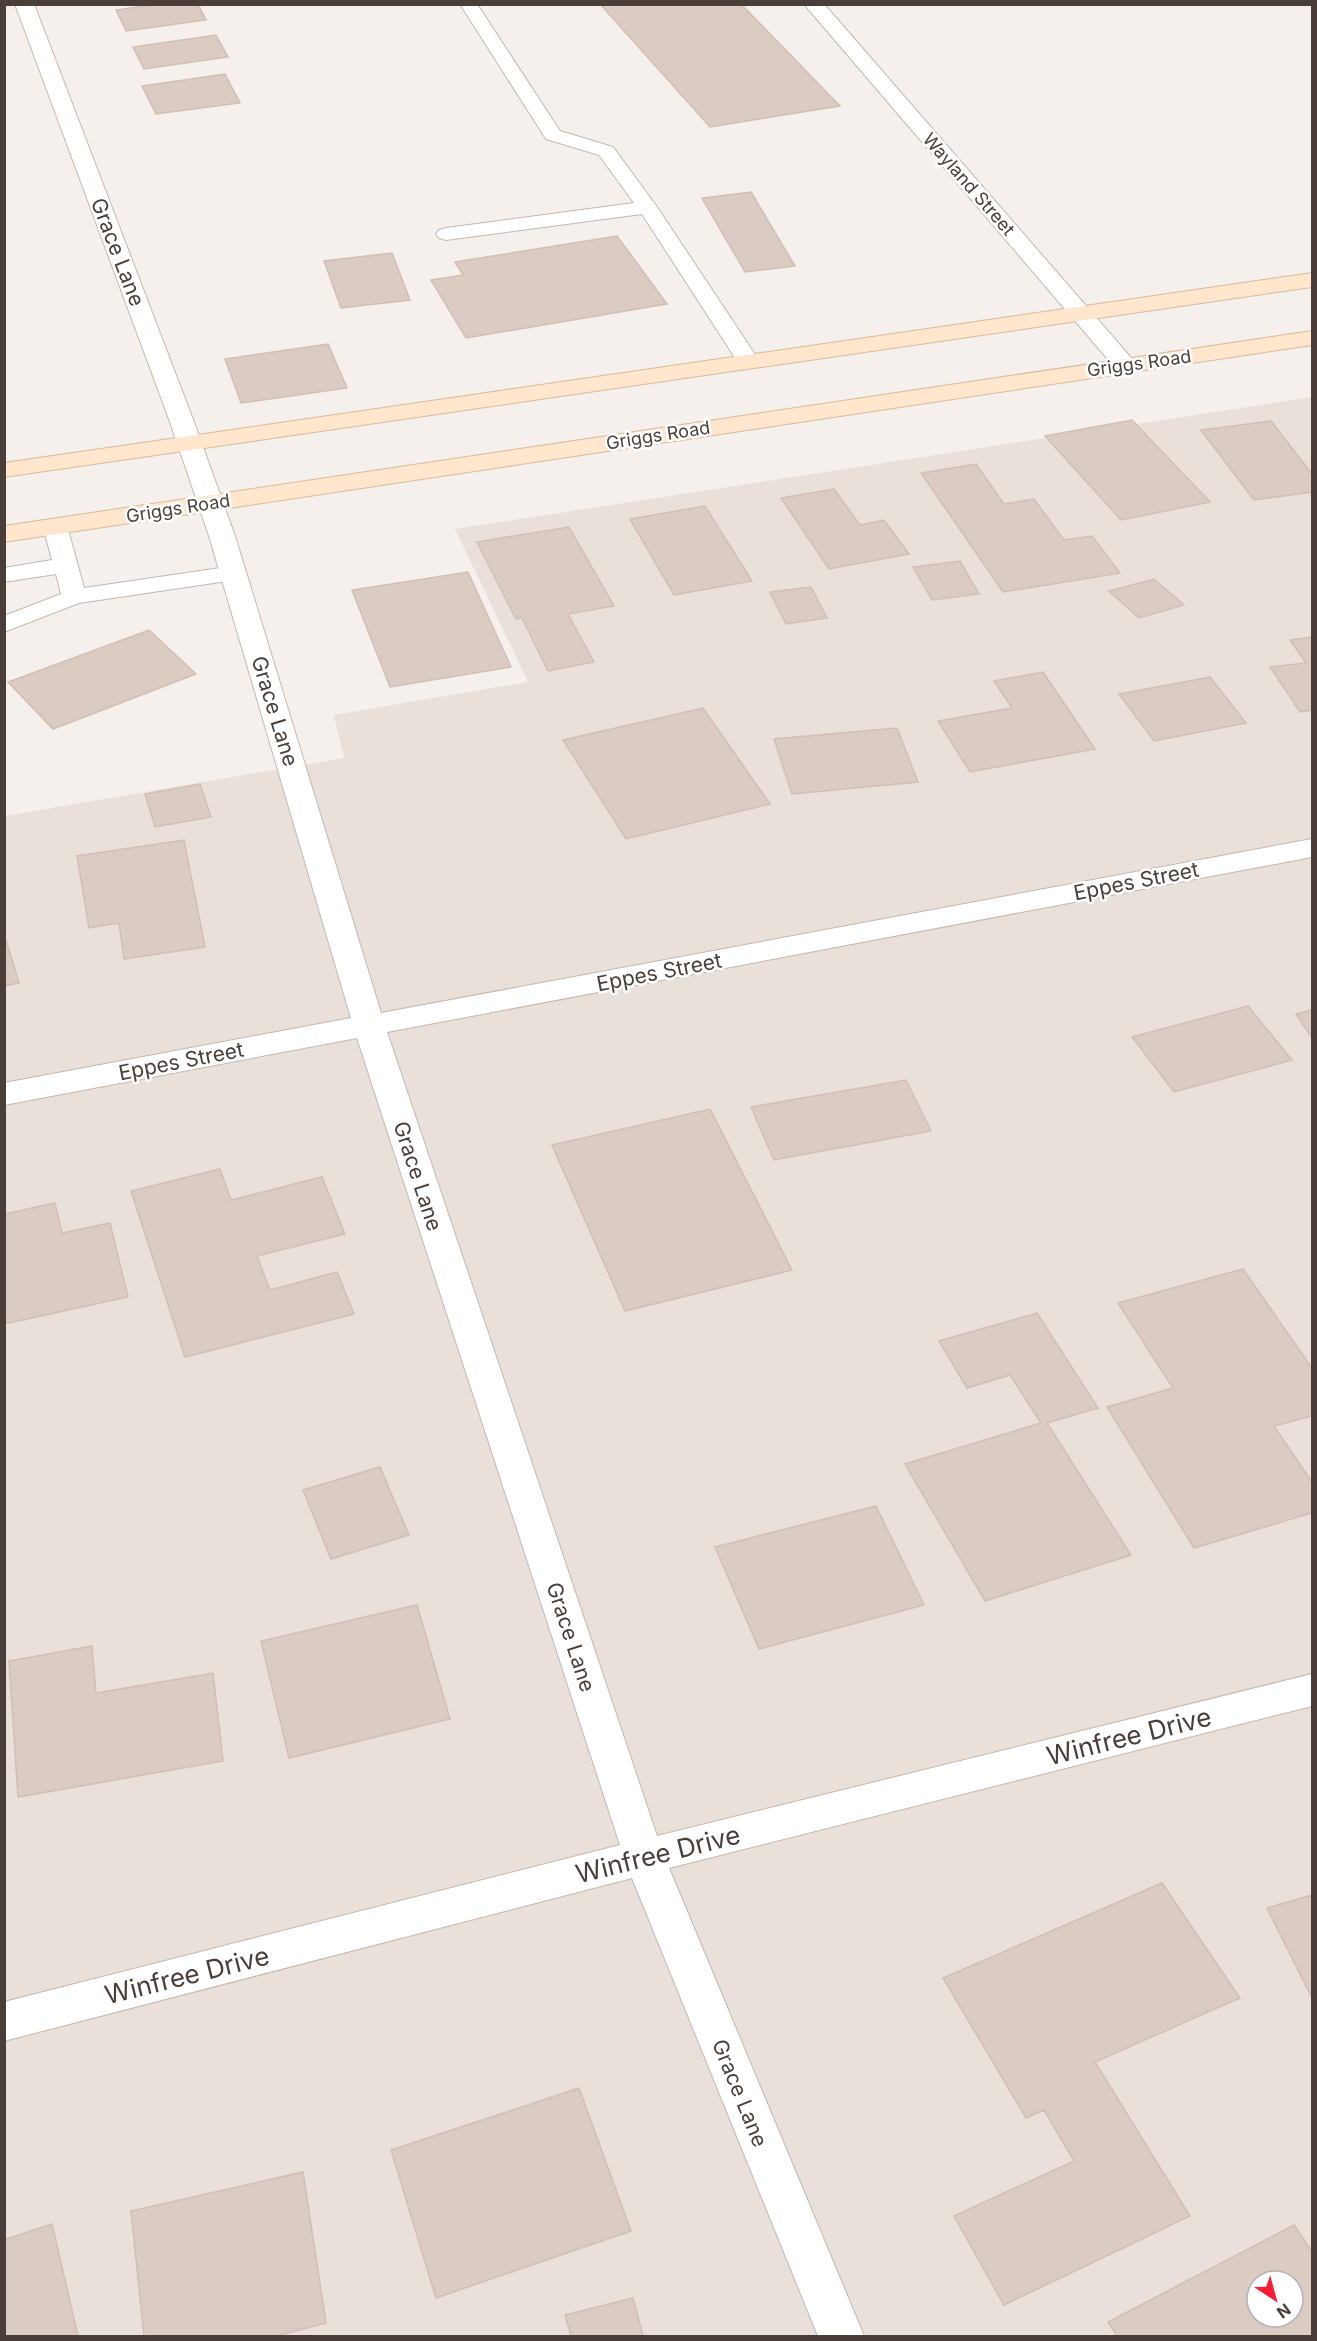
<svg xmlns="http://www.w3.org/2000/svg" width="1317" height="2341" font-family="Inter,sans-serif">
<rect width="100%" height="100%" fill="#f5f0eb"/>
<!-- residential -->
<path fill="#e9e0d9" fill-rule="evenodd" d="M1312 397V2336H5V816L344 758 334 715 528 682 455 529ZM1257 2281H1293V2317H1257Z"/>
<!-- building -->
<path fill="#dacbc3" stroke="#d2bfb3" stroke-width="1.5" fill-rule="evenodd" d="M159 4H198L206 20 126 31 116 10Z
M600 4H741L840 106 710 127Z
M216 35 228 57 144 69 133 47Z
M225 74 240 103 156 114 142 86Z
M751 192 795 266 745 272 702 198Z
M617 236 667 304 466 338 431 280 463 275 455 262Z
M392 253 410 300 341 308 324 261Z
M328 344 347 388 241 403 225 359Z
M1132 420 1210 502 1121 520 1045 436Z
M1271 421 1312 474V492L1254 500 1201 430Z
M976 464 1004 504 1034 499 1064 540 1092 536 1120 573 1003 592 921 473Z
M834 489 860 525 884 520 909 554 829 569 781 498Z
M705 506 752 581 674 595 630 519Z
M569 527 614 606 568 614 594 662 548 671 522 618 516 619 477 542Z
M960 561 979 594 932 600 913 567Z
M468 572 511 667 390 687 352 590Z
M1154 579 1184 605 1139 618 1109 591Z
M811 587 827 618 786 624 770 592Z
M149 630 196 674 53 729 8 682Z
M1312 637V710L1300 712 1270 667 1306 663 1290 640Z
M1043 672 1095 749 970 772 938 721 1012 708 994 681Z
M1210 677 1246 723 1154 741 1119 694Z
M703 708 770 804 626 839 563 740Z
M897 728 918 782 792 794 774 739Z
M200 784 211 817 155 827 145 794Z
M184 840 205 947 124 959 119 923 89 928 77 856Z
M4 933 19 983 4 986Z
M1248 1006 1292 1060 1174 1092 1132 1037Z
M1312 1010V1038L1296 1014Z
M906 1080 931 1131 774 1160 751 1107Z
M710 1109 792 1270 625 1311 552 1145Z
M220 1169 231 1200 322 1177 345 1234 257 1256 270 1290 337 1272 354 1314 185 1357 131 1191Z
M55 1203 62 1233 110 1223 128 1297 4 1324V1214Z
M1243 1269 1312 1368V1416L1274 1426 1312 1482V1513L1194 1548 1107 1407 1173 1388 1118 1303Z
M1037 1313 1098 1408 1047 1423 1131 1555 985 1601 905 1464 1041 1423 1010 1375 967 1388 939 1341Z
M380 1467 409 1535 331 1559 303 1490Z
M876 1506 924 1605 759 1649 715 1547Z
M417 1605 450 1719 289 1758 261 1641Z
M92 1646 96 1693 213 1673 223 1761 18 1797 9 1661Z
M1162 1883 1240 1998 1095 2062 1190 2216 1004 2305 954 2216 1074 2161 1044 2110 1026 2118 943 1978Z
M1312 1895V1998L1267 1908Z
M579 2088 631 2231 436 2298 391 2150Z
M303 2172 326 2323 277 2336H144L131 2211Z
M52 2224 78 2336H4V2240Z
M1294 2225 1312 2252V2336H1117L1108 2322ZM1257 2281H1293V2317H1257Z
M633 2298 643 2336H571L565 2315Z"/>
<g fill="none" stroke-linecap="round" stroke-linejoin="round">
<defs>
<path id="service" d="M460 4H477L560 131 613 147 657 207 760 362 757 367 749 368 741 367 642 214 446 240 439 238 436 234 439 230 446 228 634 203 599 155 546 139Z
M55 519 63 521 67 526 84 588 234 566 242 568 246 573 242 578 234 580 79 603 4 632V616L61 594 56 574 4 582V568L52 560 43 526 47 521Z"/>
<path id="minor" d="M15 4H34L194 422 235 536 381 1013 1312 839V857L387 1032 657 1836 1312 1674V1706L669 1868 864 2336H818L632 1878 4 2041V2002L620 1845 357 1038 4 1105V1083L351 1018 209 536 170 422Z
M804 4H824L1133 360 1137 365 1133 370 1125 372 1117 370Z"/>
<path id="secondary" d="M1312 273V287L4 477V463Z
M1312 331V345L4 542V526Z"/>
</defs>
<!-- service casing -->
<use href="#service" stroke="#c4b8b0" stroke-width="2"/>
<!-- minor casing -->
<use href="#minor" stroke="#c4b8b0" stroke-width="2"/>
<!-- secondary casing -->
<use href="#secondary" stroke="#d8ba9d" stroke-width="2"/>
<!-- service -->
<use href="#service" fill="#fff" fill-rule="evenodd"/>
<!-- minor -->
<use href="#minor" fill="#fff" fill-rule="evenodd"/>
<!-- secondary -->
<use href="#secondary" fill="#ffe6cc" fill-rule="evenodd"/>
</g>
<g text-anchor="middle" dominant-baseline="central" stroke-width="5" stroke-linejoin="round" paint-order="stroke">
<!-- far-street labels -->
<g font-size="18" fill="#4a3f38" stroke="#fff">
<text transform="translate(969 184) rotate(49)">Wayland Street</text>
<text transform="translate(1139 363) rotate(-8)">Griggs Road</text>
<text transform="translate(658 435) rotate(-9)">Griggs Road</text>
<text transform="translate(178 508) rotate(-9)">Griggs Road</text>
</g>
<!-- street labels -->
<g font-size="21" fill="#4a3f38" stroke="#fff">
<text transform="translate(118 252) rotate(69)">Grace Lane</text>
<text transform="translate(275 711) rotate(73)">Grace Lane</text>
<text transform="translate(1136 881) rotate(-11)">Eppes Street</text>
<text transform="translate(659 972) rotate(-11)">Eppes Street</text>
<text transform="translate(181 1061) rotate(-11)">Eppes Street</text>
<text transform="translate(418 1176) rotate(72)">Grace Lane</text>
<text transform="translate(571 1637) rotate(72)">Grace Lane</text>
<text transform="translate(740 2093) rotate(68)">Grace Lane</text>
</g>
<!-- near-street labels -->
<g font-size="26" fill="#4a3f38" stroke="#fff">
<text transform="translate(1129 1736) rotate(-14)">Winfree Drive</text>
<text transform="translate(658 1854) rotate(-14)">Winfree Drive</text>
<text transform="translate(187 1975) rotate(-14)">Winfree Drive</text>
</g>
</g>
<!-- border -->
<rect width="1317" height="2341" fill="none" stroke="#4a3f38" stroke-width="12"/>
<!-- north arrow -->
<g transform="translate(1275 2299) rotate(144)"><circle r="28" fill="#ffffff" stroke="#b7b2af" stroke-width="1.5"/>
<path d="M0-4.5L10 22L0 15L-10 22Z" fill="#fa1d31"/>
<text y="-9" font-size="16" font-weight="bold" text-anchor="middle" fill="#4a3f38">N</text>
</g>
</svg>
